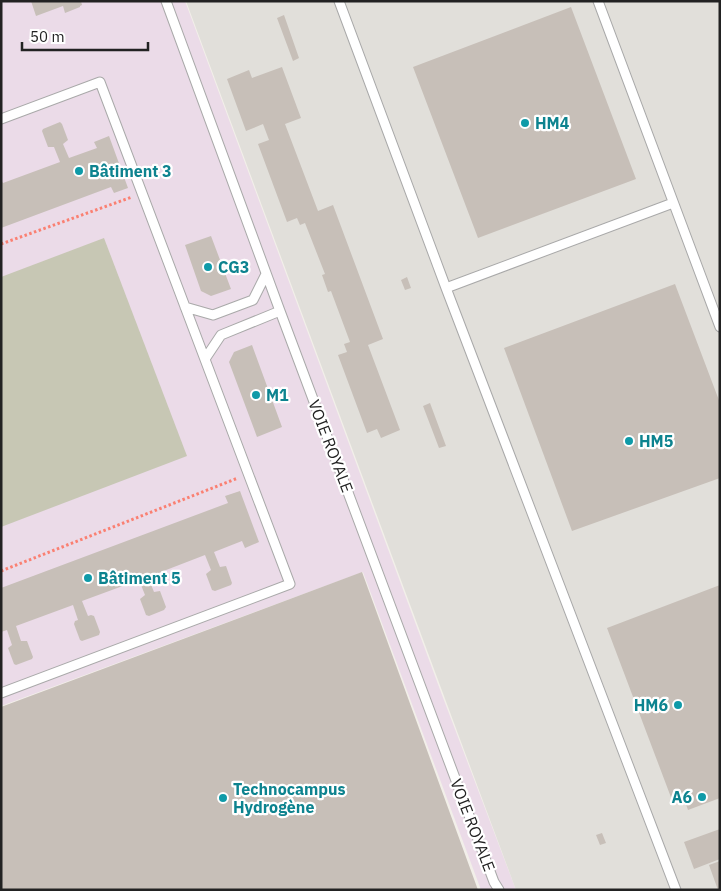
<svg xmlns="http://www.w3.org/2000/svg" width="721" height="891" font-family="'IBM Plex Sans',sans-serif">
<rect width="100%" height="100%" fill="#f2efe9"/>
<!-- industrial -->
<path fill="#ebdbe8" d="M1 1H185L442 695 516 890H481L363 572 1 706Z"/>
<!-- airport -->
<path fill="#e1dfda" d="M186 1H720V890H516Z"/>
<!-- construction -->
<path fill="#c7c7b4" d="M104 238 187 456 1 527V277Z"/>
<!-- building -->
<path fill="#c7bfb8" d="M31 1H81L82 5 80 6V7L65 13 63 6 36 16Z
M571 7 636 179 478 238 413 67Z
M284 15 299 58 293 61 277 18Z
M282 67 301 118 285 124 318 211 333 205 383 339 368 345 400 430 381 438 377 429 367 433 338 355 347 352 344 344 350 342 331 291 328 292 322 275 325 274 305 223 300 225 297 218 287 222 258 144 269 140 263 124 246 131 227 79 249 70 252 78Z
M60 122 62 124 68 140 63 144 69 158 97 148 94 142 109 136 128 188 114 193 111 187 1 228V180L3 183 60 162 54 147H48L42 131 43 129Z
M211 236 231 289 211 296 201 291 185 245Z
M407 277 411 288 405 290 401 280Z
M675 284 720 403V478L572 531 504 348Z
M252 345 282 427 257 437 229 362 234 352Z
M430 403 446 446 439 448 423 406Z
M240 491 259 542 245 548 242 541 214 552 220 567 226 566 232 583 231 585 215 591 212 590 206 574 211 570 205 555 148 577 154 592 160 591 166 607 164 610 149 616 146 615 140 599 145 595 139 580 82 601 88 616 91 615 94 616 100 632 99 635 82 641 80 640 74 624 75 621 78 620 73 605 16 626 21 641H27L33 657 32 659 16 665 14 664 8 648 12 645 7 630 1 632V588L228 503 225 496Z
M362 572 478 890H1V707Z
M720 585V798L688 810 683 796 672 800 607 628Z
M720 829V859L694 869 684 842Z
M602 833 606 843 600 845 596 835Z
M720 861V890H718L709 865Z"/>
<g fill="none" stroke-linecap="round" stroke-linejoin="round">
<defs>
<path id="service" d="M166 1 280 311 494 882 499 890
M339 1 446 288 676 890
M598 1 720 327
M1 119 100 82 290 584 1 693
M446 288 673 203
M185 307 213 315 253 300 266 274
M205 359 221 335 280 311"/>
</defs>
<!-- service casing -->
<use href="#service" stroke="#a9a9a9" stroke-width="11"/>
<!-- path -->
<path stroke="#fa8072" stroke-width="3" stroke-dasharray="2.5 2.5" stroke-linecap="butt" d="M1 244 132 197
M1 571 238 478"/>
<!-- service -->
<use href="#service" stroke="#fff" stroke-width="9"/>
</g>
<!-- markers -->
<g fill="#0f9aa8" stroke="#fff" stroke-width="2">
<circle cx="525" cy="123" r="5"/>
<circle cx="79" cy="171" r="5"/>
<circle cx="208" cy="267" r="5"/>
<circle cx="256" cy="395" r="5"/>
<circle cx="629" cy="441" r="5"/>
<circle cx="88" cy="578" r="5"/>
<circle cx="678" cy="705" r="5"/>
<circle cx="702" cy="797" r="5"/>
<circle cx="223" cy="798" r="5"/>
</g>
<g text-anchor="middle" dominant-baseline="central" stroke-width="4.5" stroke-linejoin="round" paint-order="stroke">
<!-- culture labels -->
<g font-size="16" font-weight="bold" fill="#0d838f" stroke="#fff" text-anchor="start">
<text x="535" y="123">HM4</text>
<text x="89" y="171">Bâtiment 3</text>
<text x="218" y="267">CG3</text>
<text x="266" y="395">M1</text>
<text x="639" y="441">HM5</text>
<text x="98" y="578">Bâtiment 5</text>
<text x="668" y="705" text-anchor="end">HM6</text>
<text x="233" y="789">Technocampus<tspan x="233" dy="18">Hydrogène</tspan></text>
<text x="692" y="797" text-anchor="end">A6</text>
</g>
<!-- street labels -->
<g font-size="16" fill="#222" stroke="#fff">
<text transform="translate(331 446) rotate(69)">VOIE ROYALE</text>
<text transform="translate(473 825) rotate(69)">VOIE ROYALE</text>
</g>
</g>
<!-- border -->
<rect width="721" height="891" fill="none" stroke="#222222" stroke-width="5"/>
<!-- scale -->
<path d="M22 42v8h126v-8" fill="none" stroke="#222222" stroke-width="2.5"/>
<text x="30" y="42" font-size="15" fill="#222222" stroke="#ffffff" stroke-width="4" paint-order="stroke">50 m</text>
</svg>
